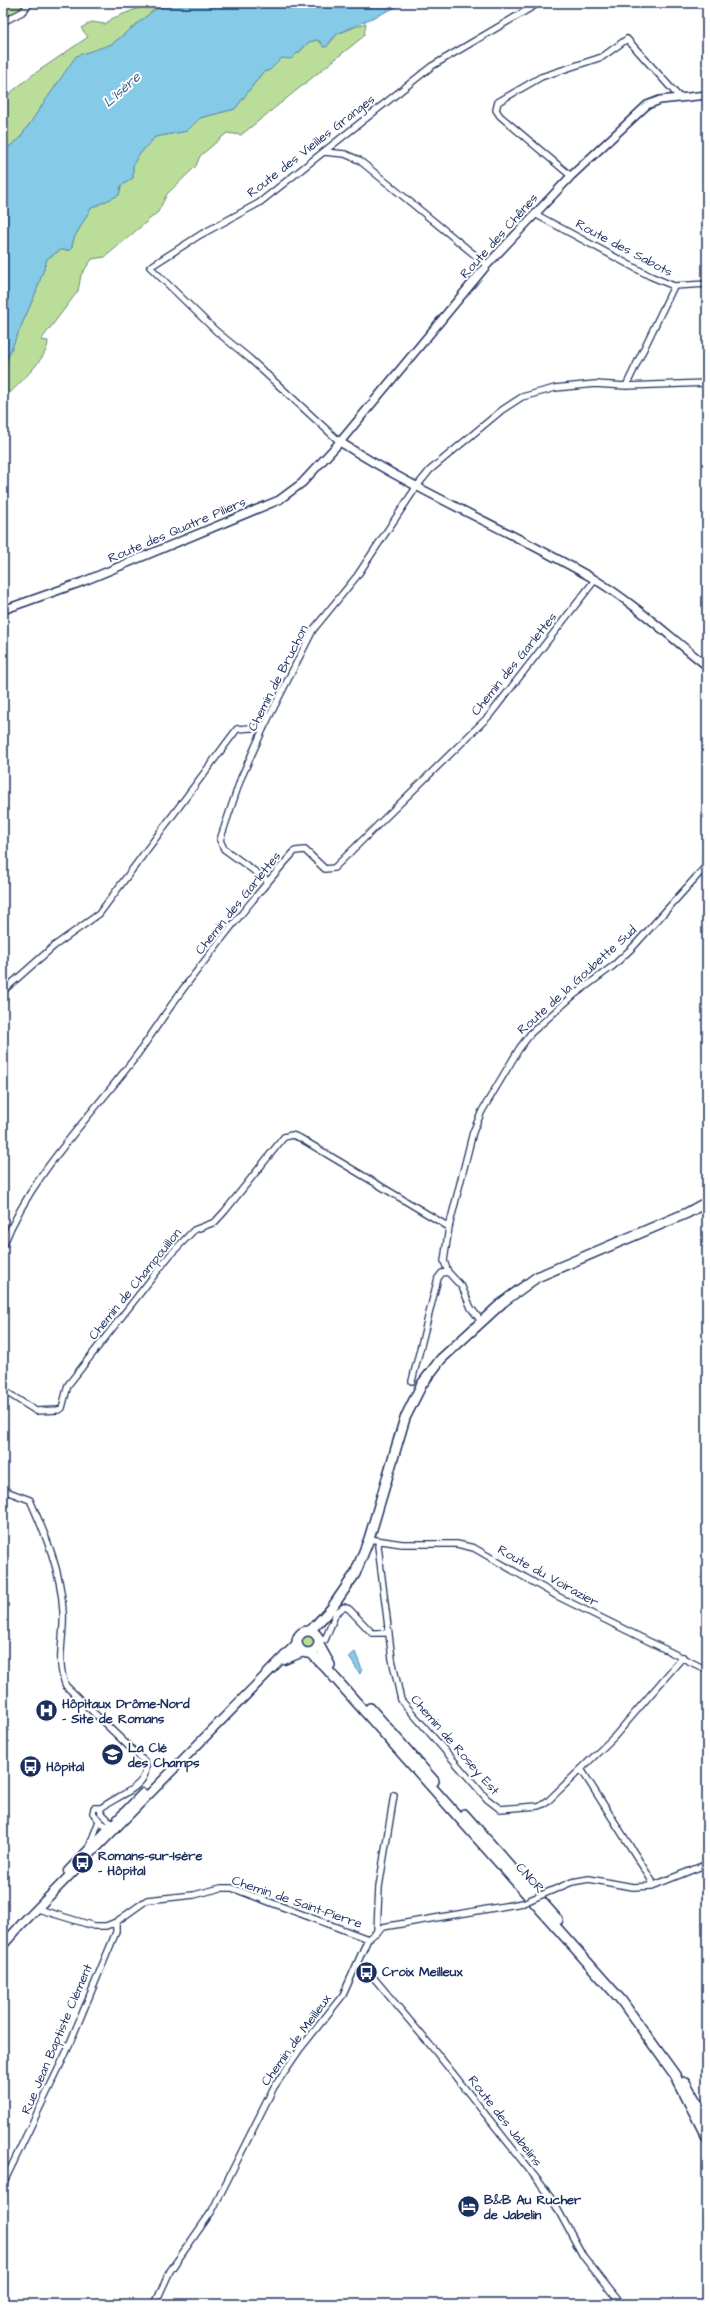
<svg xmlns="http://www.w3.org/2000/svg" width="710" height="2307" font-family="'Architects Daughter',sans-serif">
<rect width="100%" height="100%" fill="#fff"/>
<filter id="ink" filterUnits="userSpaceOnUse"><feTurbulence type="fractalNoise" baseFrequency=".025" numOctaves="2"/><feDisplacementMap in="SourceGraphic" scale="8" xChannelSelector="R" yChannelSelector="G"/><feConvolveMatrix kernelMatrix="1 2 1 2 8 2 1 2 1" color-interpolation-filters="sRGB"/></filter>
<g filter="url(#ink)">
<!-- green -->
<path fill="#bade99" stroke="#6a867c" d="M3 3H26L24 8 3 19Z
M152 3H177L154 10 112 44 76 57 19 139 3 152V99L31 76 88 37 81 28 91 22 105 24 113 18Z
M366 23 364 36 241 135 227 133 200 156 196 166 167 194 158 212 105 257 92 259 81 275 78 291 41 340 48 341C49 357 18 384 7 396L3 392V368L36 292 47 259 60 250H71L74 238 91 208 119 195 121 186 133 178V166L137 157 155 137 187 131 200 118 235 109 263 72 270 70 282 58 299 53 309 42 317 40 327 47 337 34Z
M301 1642a7 7 0 1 1 14 0a7 7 0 1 1-14 0Z"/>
<!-- water -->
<path fill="#85cae6" stroke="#5b8cb0" d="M177 3H405L337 34 324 48 321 42 317 40 309 42 291 59 282 58 270 70 263 72 235 109 200 118 187 131 155 137 137 157 133 166V178L121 186 119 195 91 208 74 238 71 250H60L47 259 36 292 3 368V152L19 139 76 56 112 44 154 10Z
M355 1652 362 1669 360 1674 349 1657Z"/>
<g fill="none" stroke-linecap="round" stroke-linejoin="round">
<defs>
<path id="minor" d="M633 3H639
M3 22 22 12 30 3
M324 152 345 154 359 160 487 265
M571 176 500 116 496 110 498 102 541 77 602 57 627 39 680 98
M535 214 650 276 674 286 707 284
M626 386 674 286
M340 442 249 358 216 331 150 267 200 235 259 203 432 66 539 3
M268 881 224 849 220 840 241 778 264 727 313 630 357 576 417 486 430 470 502 410 522 397 555 388 595 384 626 386 707 383
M3 991 54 946 99 914 237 729 264 727
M3 1246C32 1173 88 1120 134 1059 151 1036 166 1012 183 989 219 942 255 895 295 851L305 850 325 869 334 868 489 716 595 580
M481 1321 471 1308 462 1287 448 1272 444 1261 449 1227 473 1132 482 1111 519 1049 531 1033 574 995 613 966 634 946 707 865
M412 1381 438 1278 442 1273 448 1272
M3 1390 36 1411 58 1410 62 1408 68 1385 170 1255 194 1230 215 1222 225 1211 284 1137 292 1135 300 1138 449 1227
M3 1490 30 1500C46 1536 61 1571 63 1611 65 1637 55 1661 66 1686L145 1762C152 1787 115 1796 100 1809
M369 1539 402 1544H457L474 1548 559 1597 707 1670
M379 1541 378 1546 392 1659 401 1700 487 1799 500 1809 538 1806 546 1803 614 1737 683 1657
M325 1640 336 1613 344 1607 349 1609 372 1633H389
M581 1769 652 1881V1886
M113 1826C103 1828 98 1819 93 1813L94 1808H100L101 1813 113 1824 114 1826
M90 1845 99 1821
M546 1893 572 1882 589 1879 633 1887 652 1886 707 1864
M38 1909 94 1926H106L116 1922 147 1900 194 1895 221 1888H232L368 1939
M377 1930 379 1887 394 1795
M358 1964 368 1971 436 2052 551 2197 583 2256 621 2304
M3 2184 65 2055 116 1932V1922
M155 2304 170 2271 212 2211 274 2087 300 2049 343 1995 368 1939 383 1927 523 1903"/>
<path id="tertiary" d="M340 442C421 494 511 531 594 579 634 603 670 637 707 666
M3 610 82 582 279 500 302 483 340 442 487 265 571 176 647 105 660 100 707 95"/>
<path id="secondary" d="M284 1660 303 1652
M68 1871 143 1793
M24 1922 297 1643
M3 1945 27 1918"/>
<path id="primary" d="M310 1631 331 1609 355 1574 369 1539 405 1418 422 1384 441 1359 503 1302 537 1277 687 1213 707 1202
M297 1642a11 11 0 1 1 22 0a11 11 0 1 1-22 0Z"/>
<path id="trunk" d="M319 1645 330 1665
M311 1653 326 1668 621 2000 675 2075 707 2138
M370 1708 434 1781
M464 1814 558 1920
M685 2082 707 2121"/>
</defs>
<!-- minor casing -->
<use href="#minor" stroke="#1b2f5e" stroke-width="8"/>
<!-- tertiary casing -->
<use href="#tertiary" stroke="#1b2f5e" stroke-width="10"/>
<!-- secondary casing -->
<use href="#secondary" stroke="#1b2f5e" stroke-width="11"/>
<!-- primary casing -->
<use href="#primary" stroke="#1b2f5e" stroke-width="12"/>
<!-- trunk casing -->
<use href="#trunk" stroke="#1b2f5e" stroke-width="12"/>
<!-- minor -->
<use href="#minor" stroke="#fff" stroke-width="5.5"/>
<!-- tertiary -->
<use href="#tertiary" stroke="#fff" stroke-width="7"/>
<!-- secondary -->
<use href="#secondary" stroke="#fff" stroke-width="8"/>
<!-- primary -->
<use href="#primary" stroke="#fff" stroke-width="9"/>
<!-- trunk -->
<use href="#trunk" stroke="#fff" stroke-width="9"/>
<defs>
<path id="minor-bridge" d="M523 1903 546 1893"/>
</defs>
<!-- minor-bridge casing -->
<use href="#minor-bridge" stroke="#1b2f5e" stroke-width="8" stroke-linecap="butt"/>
<!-- minor-bridge -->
<use href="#minor-bridge" stroke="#fff" stroke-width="5.5"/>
</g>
</g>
<!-- icons -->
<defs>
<symbol id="hospital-disc" viewBox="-11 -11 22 22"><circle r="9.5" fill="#1b2f5e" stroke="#fff"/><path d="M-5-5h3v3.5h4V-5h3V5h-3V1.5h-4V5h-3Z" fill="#fff"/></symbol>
<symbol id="school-disc" viewBox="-11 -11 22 22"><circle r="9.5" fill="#1b2f5e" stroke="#fff"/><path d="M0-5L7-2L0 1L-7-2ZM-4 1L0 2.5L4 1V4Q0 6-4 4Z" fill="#fff"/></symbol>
<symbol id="bus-disc" viewBox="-11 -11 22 22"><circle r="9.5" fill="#1b2f5e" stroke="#fff"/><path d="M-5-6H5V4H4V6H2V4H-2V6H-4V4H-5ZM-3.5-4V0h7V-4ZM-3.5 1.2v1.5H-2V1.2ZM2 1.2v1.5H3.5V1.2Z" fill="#fff"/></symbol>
<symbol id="hotel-disc" viewBox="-11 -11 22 22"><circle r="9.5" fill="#1b2f5e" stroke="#fff"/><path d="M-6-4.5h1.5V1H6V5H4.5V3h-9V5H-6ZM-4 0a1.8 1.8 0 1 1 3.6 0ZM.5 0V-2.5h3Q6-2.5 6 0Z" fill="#fff"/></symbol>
</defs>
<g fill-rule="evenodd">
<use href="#hospital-disc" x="34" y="1698" width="25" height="25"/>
<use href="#school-disc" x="100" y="1742" width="25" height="25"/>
<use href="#bus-disc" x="18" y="1754" width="25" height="25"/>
<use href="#bus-disc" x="70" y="1850" width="25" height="25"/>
<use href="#bus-disc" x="354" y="1960" width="25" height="25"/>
<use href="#hotel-disc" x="456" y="2194" width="25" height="25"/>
</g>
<g text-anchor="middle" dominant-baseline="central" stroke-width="4" stroke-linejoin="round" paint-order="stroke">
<!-- street labels -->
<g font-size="13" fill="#1b2f5e" stroke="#fff">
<text transform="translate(311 146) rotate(-38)">Route des Vieilles Granges</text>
<text transform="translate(499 236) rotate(-48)">Route des Chênes</text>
<text transform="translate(624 248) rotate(28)">Route des Sabots</text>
<text transform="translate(177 530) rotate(-23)">Route des Quatre Piliers</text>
<text transform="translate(514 664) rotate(-51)">Chemin des Garlettes</text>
<text transform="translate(278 678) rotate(-63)">Chemin de Bruchon</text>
<text transform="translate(238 903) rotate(-51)">Chemin des Garlettes</text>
<text transform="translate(577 980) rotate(-42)">Route de la Goubette Sud</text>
<text transform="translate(135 1284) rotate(-51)">Chemin de Champouillon</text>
<text transform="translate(548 1576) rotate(29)">Route du Voirazier</text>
<text transform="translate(455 1745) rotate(49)">Chemin de Rosey Est</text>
<text transform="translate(530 1878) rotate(48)">CNOR</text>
<text transform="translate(297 1902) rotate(19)">Chemin de Saint-Pierre</text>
<text transform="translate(57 2039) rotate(-67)">Rue Jean Baptiste Clément</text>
<text transform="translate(296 2040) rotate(-54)">Chemin de Meilleux</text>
<text transform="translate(505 2121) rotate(52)">Route des Jabelins</text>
</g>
<!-- poi labels -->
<g font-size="13" font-weight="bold" fill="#1b2f5e" stroke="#fff" text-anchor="start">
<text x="62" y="1704">Hôpitaux Drôme-Nord<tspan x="62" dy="15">- Site de Romans</tspan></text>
<text x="128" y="1748">La Clé<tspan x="128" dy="15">des Champs</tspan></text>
<text x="46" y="1767">Hôpital</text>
<text x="98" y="1856">Romans-sur-Isère<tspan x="98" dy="15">- Hôpital</tspan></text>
<text x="382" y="1972">Croix Meilleux</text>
<text x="484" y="2200">B&amp;B Au Rucher<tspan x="484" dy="15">de Jabelin</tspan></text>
</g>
<!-- water labels -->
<g font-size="14" font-style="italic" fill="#3b5e87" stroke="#fff">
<text transform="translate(122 90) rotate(-42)">L'Isère</text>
</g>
</g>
<!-- margin -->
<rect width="710" height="2307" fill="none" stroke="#fff" stroke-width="16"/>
<rect x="8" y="8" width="694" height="2291" fill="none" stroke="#1b2f5e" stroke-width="1.5" filter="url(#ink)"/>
</svg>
